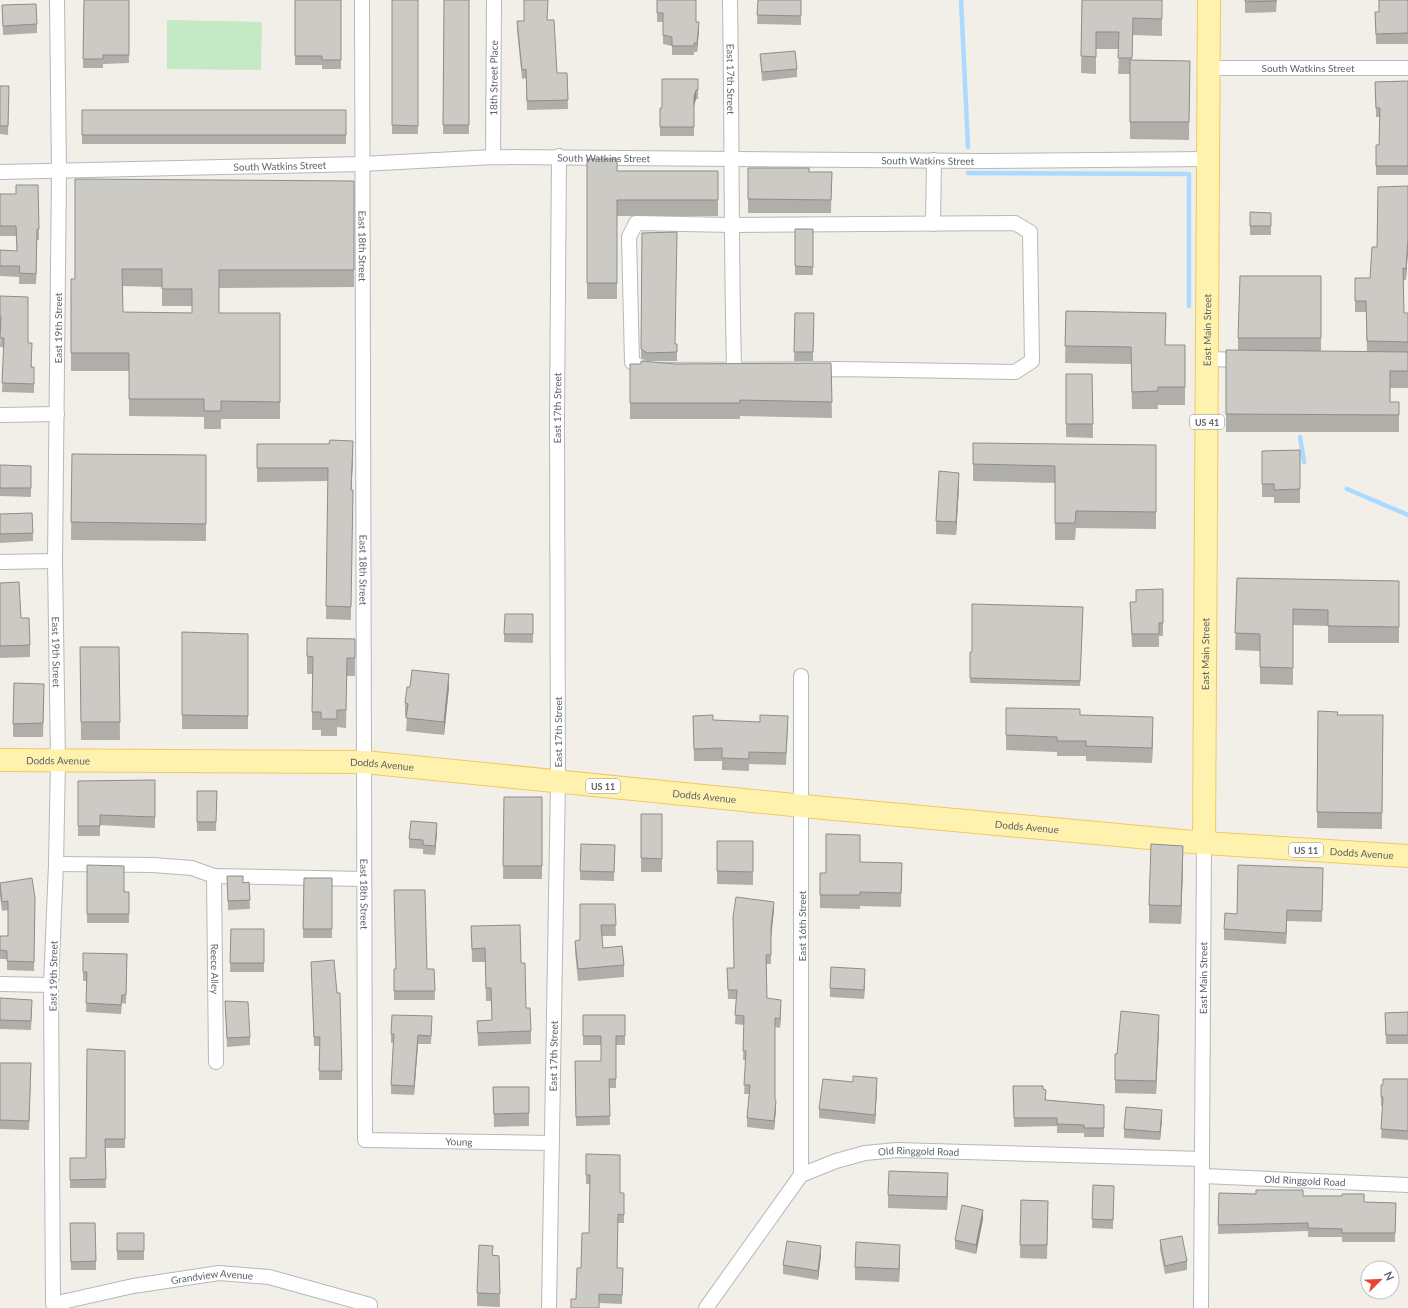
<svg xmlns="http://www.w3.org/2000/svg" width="1408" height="1308" font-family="Lato,sans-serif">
<rect width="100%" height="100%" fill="#f1efe8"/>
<!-- green -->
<path fill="#c5e8c5" d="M167 20 262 22 261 70 167 69Z"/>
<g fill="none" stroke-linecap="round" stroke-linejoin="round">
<!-- stream -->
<path stroke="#aadaff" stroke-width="4.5" d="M961 0 968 147
M968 173 1189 174V306
M1300 437 1304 462
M1347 489 1408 515"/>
<defs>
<g id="street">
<path id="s1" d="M57 0 59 172 55 561 58 761 56 864 51 985 53 1304 133 1286 219 1273 269 1277 370 1305"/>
<path id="s2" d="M362 0 365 1140 552 1143"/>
<path id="s3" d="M730 0C732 123 731 245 734 368"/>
<path id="s4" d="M1208 68H1408"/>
<path id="s5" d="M493 157 494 0"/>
<path id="s6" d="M0 172 362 164 493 157 983 161 1207 159"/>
<path d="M636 223 731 225 1015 223 1030 232 1032 361 1015 372 838 369 645 370 632 362 629 237Z"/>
<path d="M933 224 934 160"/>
<path d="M1207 359 1246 360"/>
<path d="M0 415 57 414"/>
<path d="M0 562 55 561"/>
<path d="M56 864 153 865 192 868 214 876 364 879"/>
<path id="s7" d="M214 876 216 1062"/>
<path d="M0 984 51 985"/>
<path d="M801 1175V676"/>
<path id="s8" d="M1203 1176 1408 1185"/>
<path id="s9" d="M549 1308 558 782 557 417 559 156"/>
<path id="s10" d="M706 1308 801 1175 836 1161 865 1153 897 1150 1202 1159"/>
<path id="s11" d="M1201 1308 1204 843"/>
</g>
<g id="primary">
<path id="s12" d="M0 760 364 762 803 806 1204 843 1408 856"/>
<path id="s13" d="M1204 843 1209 0"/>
</g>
</defs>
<!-- street casing -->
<use href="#street" stroke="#b5b8bc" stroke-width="16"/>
<!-- primary casing -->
<use href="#primary" stroke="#f2c960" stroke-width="24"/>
<!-- street -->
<use href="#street" stroke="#fff" stroke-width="14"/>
<!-- primary -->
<use href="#primary" stroke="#fff2af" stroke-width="22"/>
</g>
<!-- wall -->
<path fill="#afaea9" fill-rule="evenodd" d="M84 0H129V63L103 64V68H83Z
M295 0H341V69H322V65H295Z
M392 0H418V134H392Z
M444 0H469V134H443Z
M524 0H548L547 20 557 73H567L568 109 527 110 526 78 522 79 517 30V21H524Z
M657 0 696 22 699 30 697 52H694V55H672V46L663 44V22H657Z
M758 0H801V25L757 24Z
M1082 0H1162V36L1133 35 1132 60 1190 61 1189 140 1130 139V74H1118L1119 49H1096V74L1081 73Z
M1245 0H1277L1276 12 1245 13Z
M1408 0V44H1376L1375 12H1379Z
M2 5 37 24V33L3 35Z
M760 54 797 69V77L762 81Z
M698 79V99H696L694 106V136H660V108H662Z
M1408 81V175H1376V145H1379L1380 117H1376L1375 82Z
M0 86 9 95 8 135 0 134Z
M82 110H346V144H82Z
M587 159 617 171H718V216H617V299H587Z
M748 168 809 172H832L831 213H748Z
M354 181V287L219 288V313H280V419H221V429H204V417L129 416V371H71V279H75ZM122 286 162 287V306H192V313L123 312Z
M38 185 39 240H37L36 284H19V277L0 276V250L17 251 16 236H0V194H16Z
M1408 186V249L1406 280H1403L1404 313H1408V388H1390V402H1399V432H1226V350H1238V338L1321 276V351L1367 352 1366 312H1355V278H1370L1377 247Z
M1250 212 1271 213V235H1250Z
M795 229H813V275H795Z
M0 296 28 343 32 367H34V393L2 392 4 347H0L1 326H0Z
M1066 311 1165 345H1185V405H1158V409H1132L1131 364 1065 363Z
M795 313H814L813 361H794Z
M675 344H677V361H647L641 358V349Z
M831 363 832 418 740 416V419H630V364Z
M1066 374H1092L1093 438 1066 437Z
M257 444 353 455 351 490V620L326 619 328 481 257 482Z
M1156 445V529L1076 528 1075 540H1055V483L973 481V464Z
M1300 450V503H1274V497H1262V451Z
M72 454 206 455V541L71 540Z
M0 465 31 466V497L0 496Z
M959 486 956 535 936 534V521Z
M0 514 33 533V541L0 543Z
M1237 578 1399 581V643H1328V626L1293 625V685L1260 684V651L1235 650Z
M0 583 21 618 30 645V657L0 658Z
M1163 589V636H1159V647H1132L1130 602H1136Z
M1083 607 1080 686 970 683V652H972Z
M533 614V643L504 642V634Z
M182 632 248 634V729H182Z
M307 638 355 639V676H347L346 728 337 727V736H321V730H312V674H307Z
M80 647H119L120 740H81Z
M410 687H449L444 735 406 731 407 717 405 716V703Z
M44 697 43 737H13V724Z
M1006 708 1080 715 1153 732 1152 763 1086 761V756H1057V752L1006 750Z
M1318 711 1338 715H1383L1382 829 1317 828Z
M693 716 713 720 788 728 786 765 749 764V771L722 770V761H694Z
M155 780V828L100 825V836H78V781Z
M197 791H217L216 831H197Z
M504 797H542V879H503Z
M641 814H662V872H641Z
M437 832 435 855 423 854V849L409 848V839Z
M717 841H753V885L717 884Z
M581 844 615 845 614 881 580 880Z
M860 862 902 863 901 907 860 906V909L820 908V873H826Z
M1183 863 1181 924 1149 923V905Z
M87 865 124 892H129V923H87Z
M1323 868 1322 922 1287 921 1286 944 1224 940V929L1237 914Z
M227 876 243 883 249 882 250 909 228 910Z
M304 878H332V938H303Z
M0 883 35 898 34 971 7 970V959H0V936H8V910L2 911 0 896Z
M615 904 616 936H602L603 948 624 965V977L578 981 575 952V941L580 940Z
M774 910 771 937V964H766L767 998 781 1009 780 1028 775 1027V1100L776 1109 774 1130 747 1127V1118L749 1094H744L746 1060H743L744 1025 735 1024 736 999H728L727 968H734Z
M471 926 521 963 526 1008 531 1031V1044L478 1046 477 1021 492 1020 491 1001H486L485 962H472Z
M231 929H264V972H230Z
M83 953 127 954 126 1004 122 1003 121 1014 86 1012 87 981H83Z
M311 962 337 993 342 1071V1080H319L320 1046H314Z
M394 969H434L435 1000H394Z
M865 978 864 999 830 997V988Z
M0 998 32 1009 31 1030 0 1029Z
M225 1001 250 1037V1045L227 1047Z
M1408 1012V1044H1386L1385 1013Z
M583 1015H625V1045H616V1088H609L610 1125 576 1126 575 1061H601V1045H583Z
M432 1025 431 1044H418L414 1095 391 1094V1085L393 1043H391V1034Z
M1159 1028 1156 1094 1115 1093V1054H1117Z
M125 1051V1148H105L106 1188H70V1158H86Z
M0 1063 31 1071 29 1130 0 1129Z
M1408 1079V1140L1381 1138 1383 1106H1381V1085Z
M853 1082 877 1087 875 1124 819 1118V1109Z
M1013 1086 1043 1089 1046 1100 1104 1105V1137H1084V1133H1057V1126L1014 1127Z
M493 1087H529V1126L494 1127Z
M1162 1119 1160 1140 1124 1138V1129Z
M586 1154 620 1193H624V1223H618L617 1268 623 1276 622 1304 599 1303 576 1299 581 1268 589 1233 590 1184H586Z
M1093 1185 1114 1186 1113 1229 1092 1228Z
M948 1186 947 1210 888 1208V1195Z
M1219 1193 1303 1196 1364 1202 1396 1203 1395 1242H1342V1237H1308V1231L1218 1234Z
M1021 1200 1048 1201 1047 1259 1020 1258Z
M983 1219 976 1254 955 1249V1240Z
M70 1232 96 1261V1270H71Z
M117 1233H144V1260H117Z
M1160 1240 1187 1261V1270L1165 1274 1160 1249Z
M493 1255 499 1256 500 1307 477 1306V1293Z
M821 1255 818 1280 783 1274V1265Z
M900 1258 899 1282 855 1280V1267Z"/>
<!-- shaded-wall -->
<path fill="#8f8d8a" d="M699 22V30L697 52V43Z
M696 90V99L694 106V97Z
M37 229V240L36 284V274Z
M1408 238V249L1406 280V269Z
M353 441V455L351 504V490Z
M959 473V486L956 535V522Z
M449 674V687L444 735V722Z
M1153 717V732L1152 763V748Z
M437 823V832L435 855V846Z
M1183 846V863L1181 924V906Z
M774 902V910L771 937V928Z
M1287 910V921L1286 944V933Z
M865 969V978L864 999V990Z
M781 1000V1009L780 1028V1019Z
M1159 1015V1028L1156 1094V1081Z
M418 1035V1044L414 1095V1086Z
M877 1078V1087L875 1124V1115Z
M776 1101V1109L774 1130V1121Z
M1162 1110V1119L1160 1140V1132Z
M948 1173V1186L947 1210V1197Z
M983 1210V1219L976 1254V1245Z
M900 1245V1258L899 1282V1269Z
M821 1246V1255L818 1280V1271Z"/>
<!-- building -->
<path fill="#cccac5" stroke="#8f8d8a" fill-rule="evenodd" d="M84 0H129V55H103V59H83Z
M295 0H341V60H322V56H295Z
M392 0H418V126L392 125Z
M444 0H469V125H443Z
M524 0H548L547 20H554L557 73H567L568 100 527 101 526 69 522 70 517 21H524Z
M657 0H696V22H699L697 43H694V46H672V37L663 35V13H657Z
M758 0H801V16L757 15Z
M1082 0H1162V19L1133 18 1132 58H1118L1119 32H1096V57L1081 56Z
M1245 0H1276V1L1245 2Z
M1379 0H1408V33L1376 34 1375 12H1379Z
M36 4 37 24 3 26 2 5Z
M795 51 797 69 762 72 760 54Z
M1130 60 1190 61 1189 122H1130Z
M662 79H698V90H696L694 97V127H660V108H662Z
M1408 81V166H1376V145H1379L1380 108H1376L1375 82Z
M0 86H9L8 126H0Z
M82 110H346V135H82Z
M587 159H617V171H718V200H617V283H587Z
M748 168H809V172H832L831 200 748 199Z
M75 179 354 181V270H219V313H280V402L221 401V411H204V399H129V353H71V279H75ZM122 269H162V289H192V313L123 312Z
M16 185H38L39 229H37L36 274 19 273 20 266H0V250L17 251 16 226H0V194H16Z
M1408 186V238L1406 269 1403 268 1404 313H1408V342L1367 341 1366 301H1355V278H1370L1372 247H1377L1378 187Z
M1250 212 1271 213V226H1250Z
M795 229H813V267L795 266Z
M677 232 675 344H677V352L647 353 641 349 642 233Z
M1240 276H1321V338H1238Z
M0 296 28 297V343H32L31 367H34V384L2 383 4 338H0L1 317H0Z
M1066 311 1166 313 1165 345H1185V387H1158V391L1132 392 1131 347 1065 346Z
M795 313H814L813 352H794Z
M1226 350 1408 352V371H1390V402H1399V415L1226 414Z
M641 361 676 364 831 363 832 402 740 400V403H630V364H641Z
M1066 374H1092L1093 424H1066Z
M330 440 353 441 351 490H353L351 607 326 606 328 468H257V444H329Z
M973 443 1156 445V512L1076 511 1075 523H1055V466L973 464Z
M1300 450V489L1274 490V484H1262V451Z
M72 454 206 455V524L71 522Z
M0 465 31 466V488H0Z
M939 471 959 473 956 522 936 521Z
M32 513 33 533 0 534V514Z
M1237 578 1399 581V627L1328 626V610L1293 609V668L1260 667V634L1235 633Z
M19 582 21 618H29L30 645 0 646V583Z
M1163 589V623H1159V634H1132L1130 602H1136V590Z
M972 604 1083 607 1080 681 970 678V652H972Z
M505 614H533V634H504Z
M182 632 248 634V716L182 715Z
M307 638 355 639V658H347L346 710H337V719H321V712H312L313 657 307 656Z
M80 647H119L120 722H81Z
M412 670 449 674 444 722 406 718 408 704 405 703 407 687H410Z
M14 683 44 684 43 723 13 724Z
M1006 708 1080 709V715L1153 717 1152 748 1086 746V741H1057V737L1006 735Z
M1318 711 1338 712 1337 715H1383L1382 813 1317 812Z
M713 715V720L760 722V715L788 716 786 753 749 752V759L722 758V748L694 749 693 716Z
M155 780V817L100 815V826H78V781Z
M197 791H217L216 822H197Z
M504 797H542V866H503Z
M641 814H662V859L641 858Z
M411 821 437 823 435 846 423 845V840L409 839Z
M826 834 860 835V862L902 863 901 893 860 892V895H820V873H826Z
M717 841H753V872L717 871Z
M581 844 615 845 614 872 580 871Z
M1151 844 1183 846 1181 906 1149 905Z
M87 865 124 866V892H129V914H87Z
M1238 865 1323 868 1322 911 1287 910 1286 933 1224 929 1225 913 1237 914Z
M227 876H243V883L249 882 250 900 228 901Z
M32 878 35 898 34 962 7 961V951L0 950V936H8V901L2 902 0 883Z
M304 878H332V929H303Z
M394 890H425L427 969H434L435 991H394V969H396Z
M736 897 774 902 771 928V955H766L767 998 781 1000 780 1019 775 1018V1100L776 1101 774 1121 747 1118 750 1085H744L746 1051H743L744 1016 735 1015 737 990H728L727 968H734L733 917Z
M580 904H615L616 925H601L603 948 622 946 624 965 578 969 575 941 580 940Z
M520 925 521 963H525L526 1008H530L531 1031 478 1033 477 1021 492 1020 491 988H486L485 948 472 949 471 926Z
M231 929H264V963H230Z
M83 953 127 954 126 995H122L121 1005 86 1003 87 972H83Z
M334 960 337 993H340L342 1071H319L320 1037H314L311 962Z
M831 967 865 969 864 990 830 988Z
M0 998 32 1000 31 1021 0 1020Z
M225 1001 248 1002 250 1037 227 1038Z
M1121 1011 1159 1015 1156 1081 1115 1080V1054H1117Z
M1408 1012V1035H1386L1385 1013Z
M392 1015 432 1016 431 1036 418 1035 414 1086 391 1085 394 1034H391Z
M583 1015H625V1036H616V1079H609L610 1116 576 1117 575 1061H601V1036H583Z
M87 1049 125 1051V1139H105L106 1179 70 1180V1158H86Z
M0 1063H31L29 1121 0 1120Z
M853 1076 877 1078 875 1115 819 1109 823 1079 853 1082Z
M1383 1079H1408V1131L1381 1129 1383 1097H1381V1085H1383Z
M1013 1086H1043V1089L1046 1090 1045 1100 1104 1105V1128H1084V1125L1057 1124V1118H1014Z
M493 1087H529V1113L494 1114Z
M1126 1107 1162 1110 1160 1132 1124 1129Z
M586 1154 620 1155V1193H624V1215L618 1214 617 1268H623L622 1295 599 1294V1308H571V1299H576L577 1268H581L582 1233H589L590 1175H586Z
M889 1171 948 1173 947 1197 888 1195Z
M1093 1185 1114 1186 1113 1220 1092 1219Z
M1256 1190H1303V1196H1342V1194H1364V1202L1396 1203 1395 1233H1342V1229L1308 1228V1223L1218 1225 1219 1193 1256 1194Z
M1021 1200 1048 1201 1047 1245H1020Z
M962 1205 983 1210 976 1245 955 1240Z
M70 1223H95L96 1261 71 1262Z
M117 1233H144V1251H117Z
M1182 1236 1187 1261 1165 1266 1160 1240Z
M787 1241 821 1246 818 1271 783 1265Z
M856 1242 900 1245 899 1269 855 1267Z
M479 1245 493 1246 492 1255 499 1256 500 1294 477 1293Z"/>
<g text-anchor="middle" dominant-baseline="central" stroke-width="4" stroke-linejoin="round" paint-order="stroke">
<!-- shield labels -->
<g fill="#fff" stroke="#8f9295" stroke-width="1">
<rect x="1190" y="415" width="34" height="14" rx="3"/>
<rect x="586" y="779" width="34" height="14" rx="3"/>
<rect x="1289" y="843" width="34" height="14" rx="3"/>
</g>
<g font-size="9" font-weight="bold" fill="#5f6368">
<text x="1207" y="422">US 41</text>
<text x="603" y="786">US 11</text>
<text x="1306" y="850">US 11</text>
</g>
<!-- street labels -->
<g font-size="10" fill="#5f6368" stroke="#fff">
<text stroke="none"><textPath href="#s4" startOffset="100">South Watkins Street</textPath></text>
<text stroke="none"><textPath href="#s5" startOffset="79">18th Street Place</textPath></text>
<text stroke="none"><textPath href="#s3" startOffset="79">East 17th Street</textPath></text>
<text stroke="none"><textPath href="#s6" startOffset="604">South Watkins Street</textPath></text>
<text stroke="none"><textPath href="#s6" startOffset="928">South Watkins Street</textPath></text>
<text stroke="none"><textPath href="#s6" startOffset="280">South Watkins Street</textPath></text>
<text stroke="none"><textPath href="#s2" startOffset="246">East 18th Street</textPath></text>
<text transform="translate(58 328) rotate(-90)">East 19th Street</text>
<text stroke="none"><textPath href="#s13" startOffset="513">East Main Street</textPath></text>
<text stroke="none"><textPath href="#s9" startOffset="900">East 17th Street</textPath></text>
<text stroke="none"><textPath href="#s2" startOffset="570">East 18th Street</textPath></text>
<text stroke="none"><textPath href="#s1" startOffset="652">East 19th Street</textPath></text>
<text stroke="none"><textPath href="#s13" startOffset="189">East Main Street</textPath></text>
<text transform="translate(558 732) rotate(-90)">East 17th Street</text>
<text stroke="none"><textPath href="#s12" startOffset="58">Dodds Avenue</textPath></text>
<text stroke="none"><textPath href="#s12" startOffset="382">Dodds Avenue</textPath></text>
<text stroke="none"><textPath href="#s12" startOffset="706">Dodds Avenue</textPath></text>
<text stroke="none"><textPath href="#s12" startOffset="1030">Dodds Avenue</textPath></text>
<text stroke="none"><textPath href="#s12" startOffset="1366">Dodds Avenue</textPath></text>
<text stroke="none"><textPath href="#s2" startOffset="894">East 18th Street</textPath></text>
<text transform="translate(802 926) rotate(-90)">East 16th Street</text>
<text stroke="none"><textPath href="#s7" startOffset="93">Reece Alley</textPath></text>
<text transform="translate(53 976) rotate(-89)">East 19th Street</text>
<text stroke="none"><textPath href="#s11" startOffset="330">East Main Street</textPath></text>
<text stroke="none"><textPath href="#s9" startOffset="252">East 17th Street</textPath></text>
<text stroke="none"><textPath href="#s2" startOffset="1234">Young</textPath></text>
<text stroke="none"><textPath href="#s10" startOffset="285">Old Ringgold Road</textPath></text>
<text stroke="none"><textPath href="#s8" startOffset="102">Old Ringgold Road</textPath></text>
<text stroke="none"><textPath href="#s1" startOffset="1466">Grandview Avenue</textPath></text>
</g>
</g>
<!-- north arrow -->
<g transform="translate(1380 1280) rotate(66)"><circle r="19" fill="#ffffff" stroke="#bfc1c3"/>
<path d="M0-3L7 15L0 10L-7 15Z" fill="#ea4335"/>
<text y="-6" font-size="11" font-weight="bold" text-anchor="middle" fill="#5f6368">N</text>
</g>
</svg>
